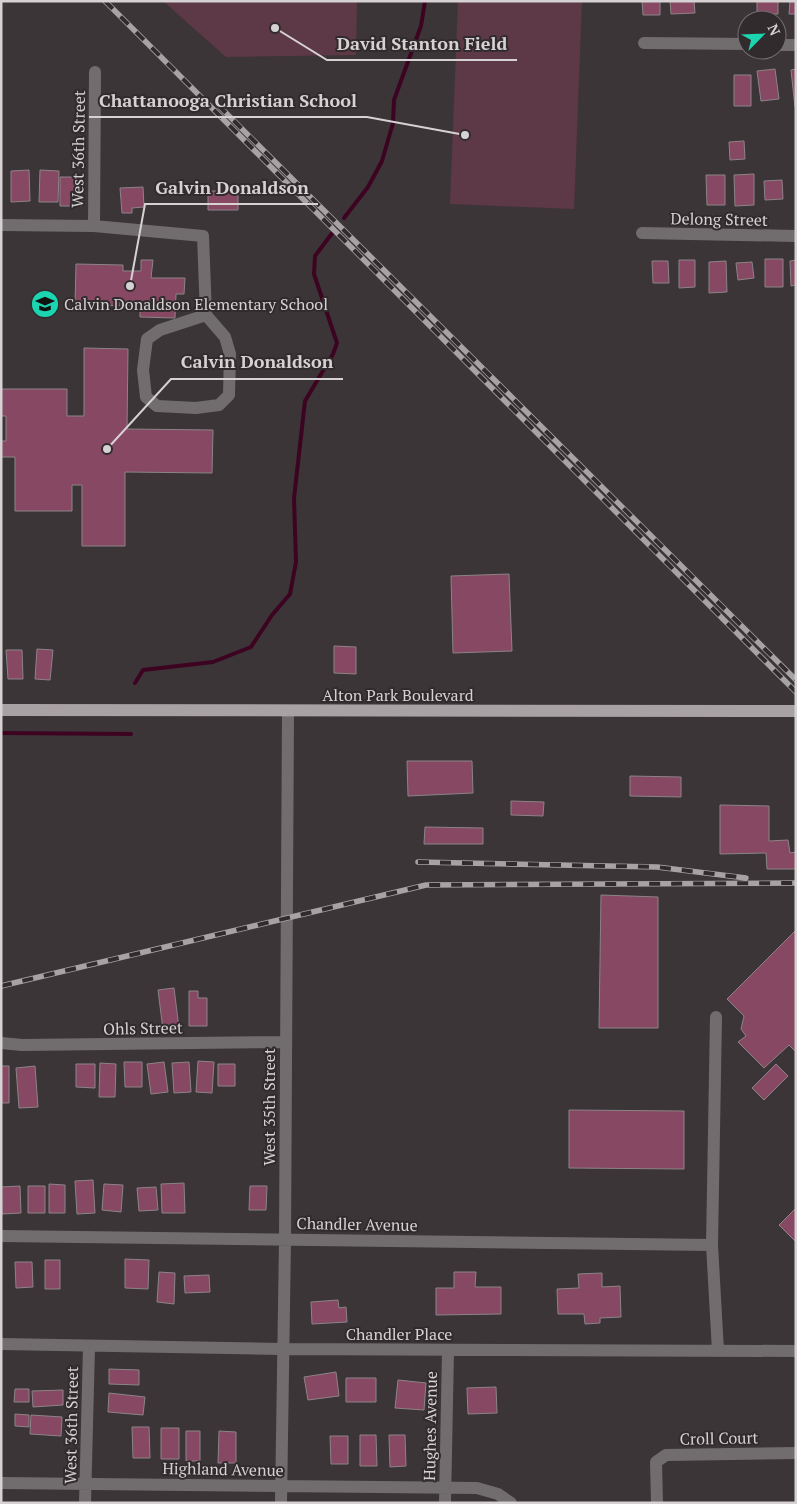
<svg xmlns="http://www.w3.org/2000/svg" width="797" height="1504" font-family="'PT Serif',serif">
<rect width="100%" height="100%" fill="#3c3537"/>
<!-- grass -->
<path fill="#5d3846" d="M163 1H357L356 55 226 57Z
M458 1H582L574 209 450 204Z"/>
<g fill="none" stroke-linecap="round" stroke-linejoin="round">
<!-- stream -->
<path stroke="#3c0421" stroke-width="4" d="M344 218 368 187 382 161 393 123 394 100 421 26 425 1
M135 683 143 670 213 662 251 647 272 615 290 594 296 562 294 498 305 401 333 354 337 343 314 274 315 256 333 232
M1 733 131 734"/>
</g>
<!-- building -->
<path fill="#864862" stroke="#8c8487" d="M642 1H660V15H643Z
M670 1H694L695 13 671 14Z
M757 1H778V14H757Z
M790 1H796V14H789Z
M775 69 779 99 761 101 757 71Z
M796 69V107H795L791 70Z
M734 75H751V106H734Z
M744 141 745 159 730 160 729 142Z
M29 170 30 201 11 202V171Z
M40 170 59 171 58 202H39Z
M754 174V205L735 206 734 175Z
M706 175H725V205H707Z
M60 177H82V206H60Z
M782 180 783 199 765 200 764 181Z
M143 187 144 207 132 208V213H122L120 188Z
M208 191H238V210H208Z
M765 259H783V287H765Z
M141 260H153L151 278H185L184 294H176L175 318 140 317V306L75 305 76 264 123 265V271H141Z
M679 260H695V287L679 288Z
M796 260V285L791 286 790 261Z
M652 261H668L669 283H653Z
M726 261 727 292 709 293V262Z
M752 262 754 278 738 280 736 263Z
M84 348 128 349 127 429 213 430 212 473 125 472V546H82V485H72V511H15V457H1V441H6V416H1V389H67V416H84Z
M509 574 512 651 453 653 451 576Z
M334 646 356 647V674L334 673Z
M37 649 53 650 50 680 35 679Z
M6 650H22L23 679H8Z
M407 761H472L473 793 408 796Z
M630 776 681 777V797L630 796Z
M511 801 544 802 543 816 511 815Z
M720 805 769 806V841L788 840 790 853 796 852V869H767L766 853 720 854Z
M425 827 483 828V844H424Z
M601 895 658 897V1028H599Z
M796 930V1052L789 1045 764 1068 738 1042 746 1036 741 1029 744 1016 727 999Z
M174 988 179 1028 163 1030 158 990Z
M189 991H198V998H207V1026H189Z
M198 1061 214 1062 212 1093 196 1092Z
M124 1062H142V1087H125Z
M164 1062 168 1092 151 1094 147 1064Z
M189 1062 191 1092 174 1093 172 1063Z
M100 1063 116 1064 115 1097H99Z
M76 1064H95V1088L76 1087Z
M218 1064H235V1086H218Z
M776 1064 788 1076 764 1100 752 1088Z
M1 1066H9V1103H1Z
M35 1066 38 1107 19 1108 16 1068Z
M569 1110 684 1111V1169L569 1168Z
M93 1180 95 1213 77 1214 75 1181Z
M184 1183 185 1213H162L161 1184Z
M49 1184 65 1185V1213H49Z
M104 1184 123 1185 121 1212 102 1210Z
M20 1186 21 1213 2 1214 1 1187Z
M28 1186H45V1213H28Z
M250 1186H267L266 1210H249Z
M156 1187 158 1210 139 1211 137 1188Z
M796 1208V1242L779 1225Z
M125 1259 149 1260 148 1289 125 1288Z
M45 1260H60V1289H45Z
M15 1262H32L33 1287 16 1288Z
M159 1272 175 1273 174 1304 157 1302Z
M454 1272H476L475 1287H501V1314L436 1315V1288H454Z
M602 1273V1287L620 1286 621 1317 600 1318V1323L585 1324 584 1314H558L557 1289 579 1288 578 1274Z
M209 1275 210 1292 185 1293 184 1276Z
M338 1300 339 1308 346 1307 347 1322 312 1324 311 1302Z
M109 1369 139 1370V1385L109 1384Z
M336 1372 339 1396 308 1400 304 1377Z
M346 1378H376V1402H346Z
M398 1380 426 1383 424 1410 395 1408Z
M496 1387 497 1413 468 1414 467 1388Z
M15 1389H29V1402H14Z
M63 1390V1405L33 1407 32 1391Z
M109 1393 145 1397 143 1415 108 1412Z
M15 1414 29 1415V1427L15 1426Z
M31 1415 62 1417 61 1436 30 1434Z
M132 1427H149L150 1458H133Z
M161 1428H179V1459H161Z
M186 1431H200V1461H186Z
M219 1431 236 1432V1463H218Z
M360 1435H376L377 1466H360Z
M389 1435H405L406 1466 390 1467Z
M330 1436H348V1464H331Z"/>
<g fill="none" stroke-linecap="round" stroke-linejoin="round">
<!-- minor -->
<path stroke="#716d6f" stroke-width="12" d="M644 43 747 44
M777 45H796
M1 225 94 226 203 236 206 315 225 337 230 354 229 395 219 405 196 408 157 406 146 397 143 370 147 339 160 330 206 315
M94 226 95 72
M642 233 796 236
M716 1017 712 1245 718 1351
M1 1043 22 1045 286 1042
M1 1236 712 1245
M1 1344 282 1349 796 1351
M1 1483 477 1488 498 1494 511 1503
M85 1503 89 1347
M281 1503 285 1240 288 712
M445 1503 448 1350
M657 1503 656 1462 666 1455 796 1453"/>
<!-- major -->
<path stroke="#a9a2a5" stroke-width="12" d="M1 710 796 711"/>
<defs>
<path id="rail" d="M105 1 796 692
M218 105 796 680
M418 862 657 867 746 878
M1 986 426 885 796 883"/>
</defs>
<!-- rail casing -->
<use href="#rail" stroke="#a7a2a4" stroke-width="5.5"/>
<!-- rail -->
<use href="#rail" stroke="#312b2d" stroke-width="4" stroke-dasharray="11" stroke-linecap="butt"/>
</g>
<!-- icons -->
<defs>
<symbol id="school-disc" viewBox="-11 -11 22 22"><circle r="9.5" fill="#1bd5b1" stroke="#312b2d"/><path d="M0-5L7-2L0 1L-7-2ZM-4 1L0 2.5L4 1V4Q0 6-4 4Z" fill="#111"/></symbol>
</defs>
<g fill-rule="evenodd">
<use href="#school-disc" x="29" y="288" width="32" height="32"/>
</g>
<g text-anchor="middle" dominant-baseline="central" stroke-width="4" stroke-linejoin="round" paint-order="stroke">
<!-- street labels -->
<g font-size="16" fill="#d6d2d3" stroke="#312b2d">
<text transform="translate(78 149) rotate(-89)">West 36th Street</text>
<text transform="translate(719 219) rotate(1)">Delong Street</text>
<text x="398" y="695">Alton Park Boulevard</text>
<text transform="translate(143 1028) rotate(-1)">Ohls Street</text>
<text transform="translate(269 1107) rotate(-90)">West 35th Street</text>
<text transform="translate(357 1224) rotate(1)">Chandler Avenue</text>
<text x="399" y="1334">Chandler Place</text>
<text transform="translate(71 1425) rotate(-89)">West 36th Street</text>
<text transform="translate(430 1426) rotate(-89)">Hughes Avenue</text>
<text transform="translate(719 1438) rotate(-1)">Croll Court</text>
<text transform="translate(223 1469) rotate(1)">Highland Avenue</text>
</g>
<!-- poi labels -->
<g font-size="16" fill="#d6d2d3" stroke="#312b2d" text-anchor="start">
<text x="64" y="304">Calvin Donaldson Elementary School</text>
</g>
</g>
<!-- callouts -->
<path fill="none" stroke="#d6d2d3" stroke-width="2" d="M275 28L327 60H517M465 135L367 117H89M130 286L145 204H318M107 449L171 379H343"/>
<g fill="#d6d2d3" stroke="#312b2d" stroke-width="2">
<circle cx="275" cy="28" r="5"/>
<circle cx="465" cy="135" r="5"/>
<circle cx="130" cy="286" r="5"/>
<circle cx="107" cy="449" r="5"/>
</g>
<g font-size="18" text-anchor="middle" font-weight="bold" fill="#d6d2d3" stroke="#312b2d" stroke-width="4" stroke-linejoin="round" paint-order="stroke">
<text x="422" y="50">David Stanton Field</text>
<text x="228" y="107">Chattanooga Christian School</text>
<text x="232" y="194">Galvin Donaldson</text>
<text x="257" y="368">Calvin Donaldson</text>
</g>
<!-- border -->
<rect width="797" height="1504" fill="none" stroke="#d6d2d3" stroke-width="5"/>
<!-- north arrow -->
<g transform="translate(762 35) rotate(66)"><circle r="24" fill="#312b2d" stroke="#736e6f"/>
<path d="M0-4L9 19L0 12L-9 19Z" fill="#1bd5b1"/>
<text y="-8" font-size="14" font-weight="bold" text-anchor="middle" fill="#d6d2d3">N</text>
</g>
</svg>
